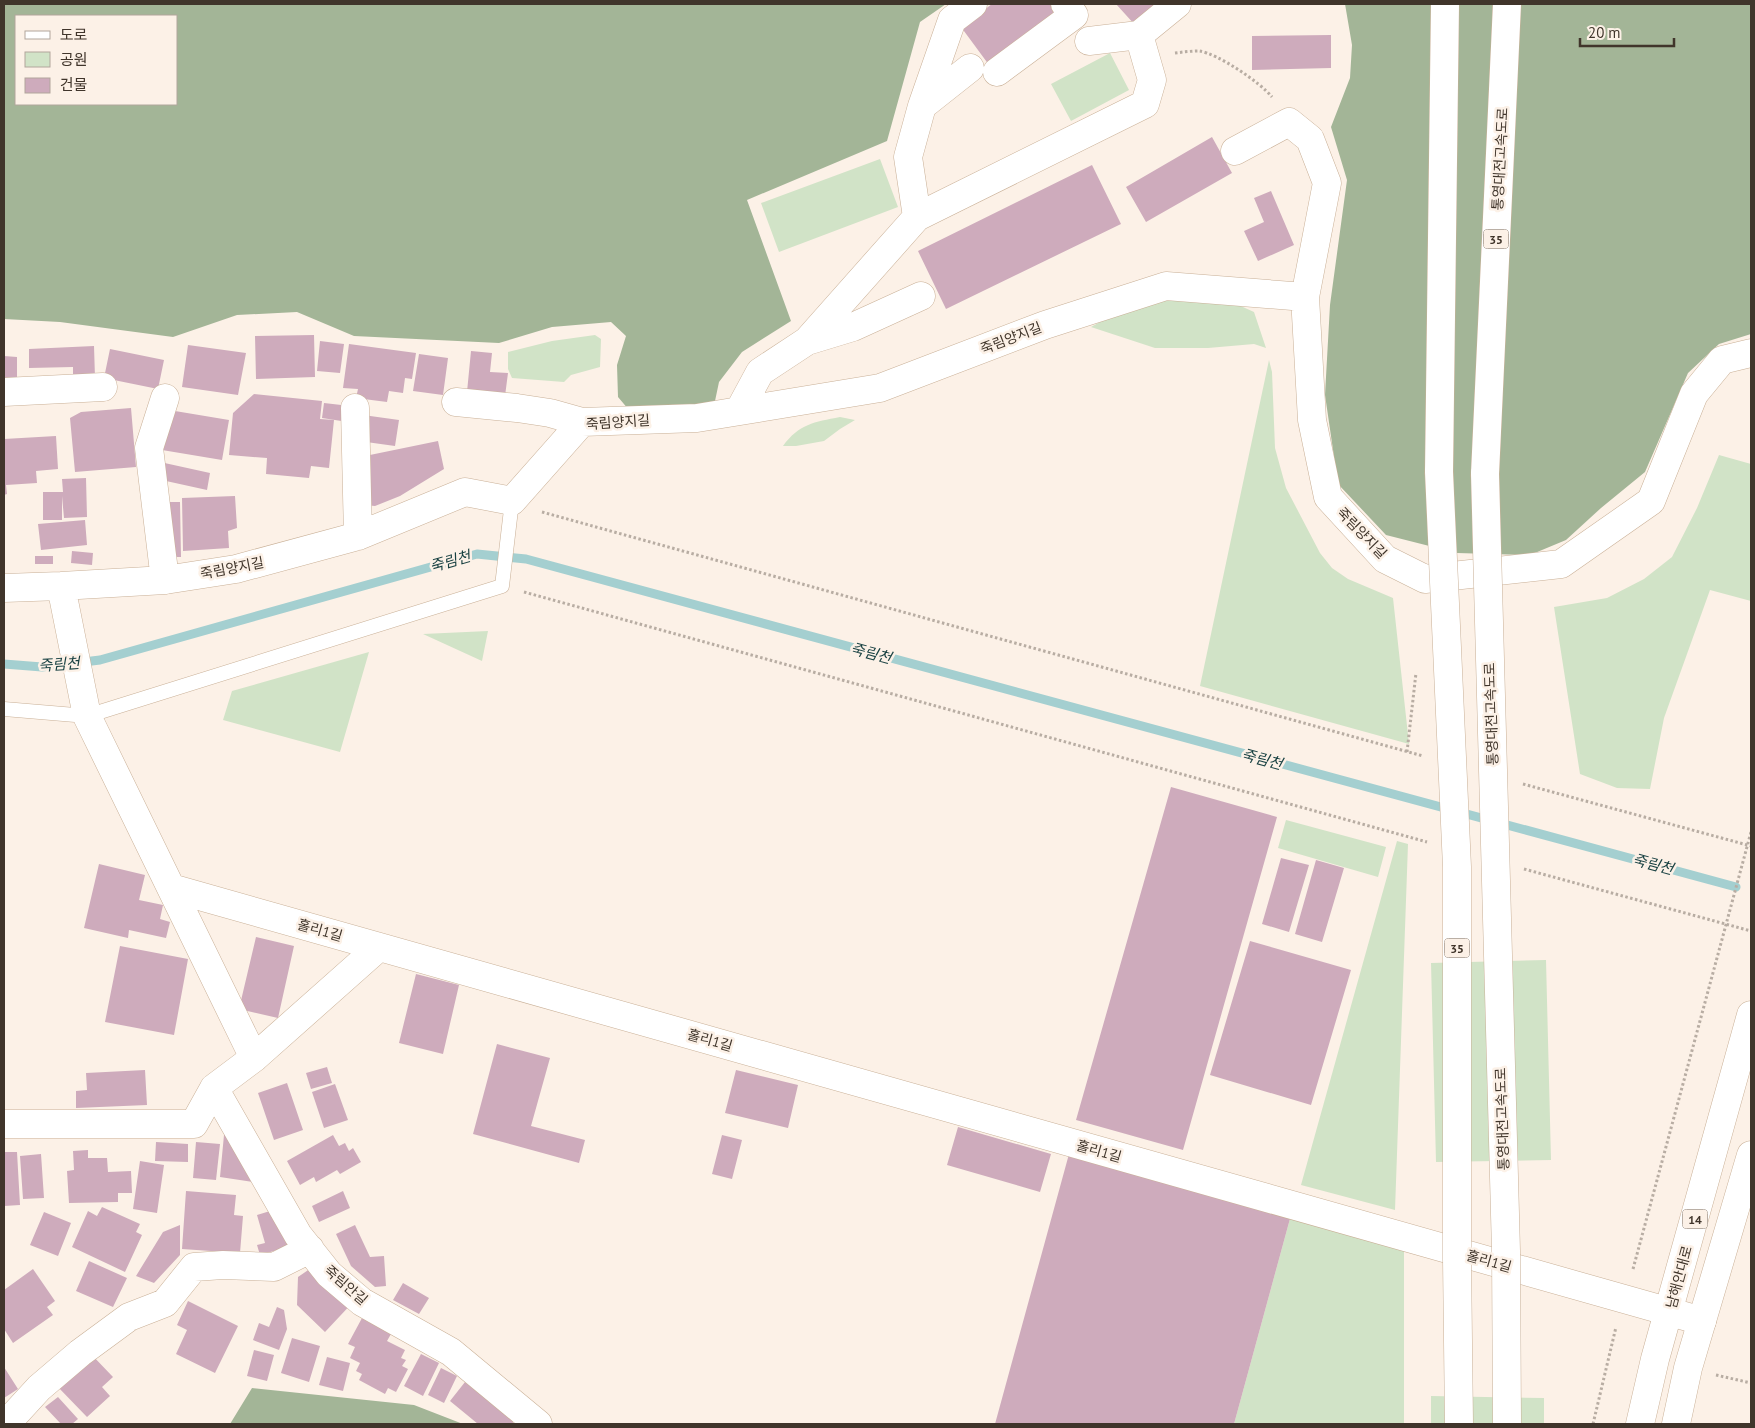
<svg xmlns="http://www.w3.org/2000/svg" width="1755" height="1428" font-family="'PT Sans','Noto Sans KR',sans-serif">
<rect width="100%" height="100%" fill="#fcf1e7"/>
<!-- green -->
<path fill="#d1e3c7" d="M1110 53 1129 90 1071 121 1051 84Z
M880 159 898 207 779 252 761 203Z
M1190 300 1234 303 1254 312 1266 348 1254 344 1208 348H1155L1091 327 1118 312 1161 301Z
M595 335 601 339 600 367 571 375 564 382 512 378 508 369V352L552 341Z
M1269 360 1272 372 1275 448 1286 488 1320 553 1332 568 1348 579 1393 598 1409 744 1200 686Z
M840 417 855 420 840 429 824 441 796 446H783C799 424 814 422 840 417Z
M1719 455 1751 464V601L1710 590 1664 718 1650 789 1617 788 1580 774 1554 607 1607 598 1644 579 1672 557 1697 508Z
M488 631 482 661 423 634Z
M369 652 340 752 223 720 232 691Z
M1286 820 1386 847 1378 877 1278 848Z
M1397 841 1408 844 1395 1210 1301 1185Z
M1546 960 1551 1160 1436 1162 1431 963Z
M1291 1215 1404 1247V1424H1234Z
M1431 1396 1544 1398V1424H1431Z"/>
<!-- forest -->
<path fill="#a3b597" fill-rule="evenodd" d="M4 4H946L920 22 887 141 747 200 791 321 742 352 719 382 715 401 661 413 629 410 618 397 617 365 626 336 611 322 552 327 499 343 354 336 297 312 237 315 173 337 60 322 4 319ZM16 16H176V104H16Z
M1345 4H1751V334L1719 344 1688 373 1645 472 1601 508 1566 540 1530 555 1457 553 1386 535 1338 484 1325 395 1330 305 1347 180 1331 127 1350 78 1352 45Z
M252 1388 414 1405 463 1424H230Z"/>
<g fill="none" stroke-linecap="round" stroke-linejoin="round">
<!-- stream -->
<path stroke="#a4cfd0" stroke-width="9" d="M4 664 42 667 100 660 477 554 526 559 1736 887"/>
</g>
<!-- building -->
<path fill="#ceabbc" d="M992 4H1056L1065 15 992 69 961 27Z
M1116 4H1160L1135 25Z
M1331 35V68L1252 70V36Z
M1212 137 1232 173 1146 222 1126 187Z
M1092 165 1121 224 946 309 918 251Z
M1271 191 1294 245 1258 261 1244 231 1264 222 1254 198Z
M314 335 315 377 256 379 255 336Z
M320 341 344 344 340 373 317 371Z
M349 344 416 353 412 379 405 378 403 393 389 391 387 402 356 398 358 389 343 388Z
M188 345 246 353 238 395 182 387Z
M94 346 95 378 73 379V367L29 368V349Z
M110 349 164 360 158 389 104 378Z
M471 351 492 353 490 372 508 373 505 396 467 392Z
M419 354 448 358 443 395 413 391Z
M4 356 17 357V384H4Z
M254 394 322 401 320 419 334 420 329 468 311 466 309 478 266 474 267 458 229 455 233 413Z
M324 403 350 406 348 422 322 418Z
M131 408 136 467 75 472 70 418 81 412Z
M169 410 229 420 222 460 162 450Z
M363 415 399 420 395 446 359 441Z
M56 436 58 469 36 471 37 483 6 485 7 494 4 495V439Z
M438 441 444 469 400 496 375 506 364 505 365 456Z
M160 462 210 473 207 490 157 479Z
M86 478 87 517 64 518 62 496V520H43V492H63L62 479Z
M235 496 237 528 228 531 229 548 183 551 182 498Z
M165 502H180L181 557H166Z
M85 520 87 545 41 550 38 524Z
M72 551 93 553 92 565 71 563Z
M35 556H53V564H35Z
M1171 787 1277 817 1183 1150 1076 1120Z
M1281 858 1309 865 1289 932 1262 924Z
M1316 860 1344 868 1322 942 1295 934Z
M99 864 145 875 139 900 163 905 160 919 170 922 166 938 129 930 128 938 84 928Z
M256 937 294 946 278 1018 239 1009Z
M1250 941 1351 970 1311 1105 1210 1075Z
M120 946 188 959 174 1035 105 1022Z
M416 974 459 985 443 1054 399 1043Z
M497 1044 550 1058 531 1126 585 1140 579 1163 473 1134Z
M327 1067 332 1083 311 1089 306 1073Z
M145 1070 147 1105 76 1108V1091L87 1090 86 1073Z
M736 1070 798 1085 788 1128 725 1113Z
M287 1083 303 1130 274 1140 258 1093Z
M335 1084 348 1120 324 1128 312 1092Z
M958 1127 1051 1154 1040 1192 947 1165Z
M224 1135H239L253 1182 220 1177Z
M333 1135 339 1146 345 1143 349 1151 353 1148 361 1162 340 1174 337 1170 316 1182 314 1177 300 1185 287 1161Z
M722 1135 742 1140 732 1179 712 1174Z
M156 1142 188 1144V1162L155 1161Z
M196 1142 220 1144 216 1180 193 1178Z
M88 1150V1158H107L108 1172 131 1171 132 1193H118V1202L69 1203 67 1171 74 1170 73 1151Z
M4 1152H17L20 1205 4 1206Z
M41 1154 44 1198 23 1199 20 1156Z
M1069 1154 1291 1215 1234 1424H995Z
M140 1161 164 1165 157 1213 133 1209Z
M186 1191 236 1195 234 1215 243 1216 240 1253 182 1249Z
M343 1191 350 1208 319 1222 312 1206Z
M102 1207 140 1224 136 1232 142 1235 125 1272 72 1247 88 1211 97 1216Z
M280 1208 291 1246 260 1255 257 1245 265 1243 257 1215Z
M44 1212 71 1223 58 1256 30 1245Z
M180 1225V1255L154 1283 136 1276 163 1232Z
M355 1225 370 1257 384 1256 386 1286 375 1287 351 1266 336 1234Z
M89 1261 127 1278 113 1307 76 1291Z
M317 1264 355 1300 325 1332 297 1305 298 1277Z
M33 1269 55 1301 47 1307 53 1315 13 1343 4 1329V1290Z
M403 1283 429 1298 419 1314 393 1300Z
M188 1301 238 1326 215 1373 176 1354 187 1330 177 1325Z
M277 1307 284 1310 287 1329 279 1350 253 1340 259 1323 269 1327Z
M362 1318 391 1334 387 1341 405 1350 401 1358 406 1360 402 1366 408 1369 396 1392 388 1388 385 1394 359 1380 362 1374 356 1371 360 1363 350 1358 355 1347 348 1344Z
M292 1338 320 1346 309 1382 281 1373Z
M254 1350 274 1355 267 1381 247 1376Z
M90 1353 113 1377 102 1387 110 1396 87 1417 56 1385Z
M421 1354 439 1363 423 1396 404 1386Z
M327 1357 350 1363 343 1391 319 1385Z
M4 1367 18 1389 4 1398Z
M441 1368 457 1376 444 1403 428 1395Z
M465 1382 514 1421 512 1424H478L450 1401Z
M58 1397 78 1419 72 1424H61L45 1407Z"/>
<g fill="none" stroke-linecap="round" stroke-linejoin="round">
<defs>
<path id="lane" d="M4 709 87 716 502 586 512 501"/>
<path id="street" d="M1089 41 1139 35
M997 72 1074 15 1065 4
M922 106 952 20 973 4
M1235 151 1289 122 1310 139 1327 183 1305 297
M917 217 908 157 922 106 970 68
M807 341 917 217 1145 104 1152 80 1139 35 1177 4
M4 392 103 387
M165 398 149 448 165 580
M456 402 517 408 550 413 582 422 697 418 880 388 1045 325 1166 286 1305 297 1312 420 1328 497 1385 559 1425 579 1561 564 1651 501 1694 394 1722 360 1751 353
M355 408 358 536
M739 411 760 372 807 341 853 327 921 296
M61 586 87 716 254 1058
M4 588 61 586 165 580 236 569 358 536 465 492 512 501 582 422
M171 888 1702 1321
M214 1088 298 1235 329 1274 362 1302 451 1352 538 1424
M4 1124H194L214 1088 254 1058 379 947
M6 1424 39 1388 80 1353 129 1317 165 1303 194 1267 223 1265 274 1267 310 1249"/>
<path id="primary" d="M1640 1424 1655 1359 1751 1015
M1676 1424 1688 1368 1751 1155"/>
<path id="highway" d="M1439 472 1445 4
M1485 474 1507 4"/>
</defs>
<!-- lane casing -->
<use href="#lane" stroke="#c9b097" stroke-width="15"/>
<!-- street casing -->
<use href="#street" stroke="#c9b097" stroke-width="29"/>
<!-- primary casing -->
<use href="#primary" stroke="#c9b097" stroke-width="29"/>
<!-- highway casing -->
<use href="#highway" stroke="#c9b097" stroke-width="29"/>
<!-- path -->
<path stroke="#b8ada3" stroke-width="3" stroke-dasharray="2.5 2.5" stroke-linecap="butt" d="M1175 53C1183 52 1191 51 1199 51 1217 53 1261 83 1272 97
M542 512 1423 756
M524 592 1427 842
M1407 752 1416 673
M1523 784 1751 846
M1524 869 1751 931
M1633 1269 1751 832
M1716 1375 1751 1383
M1593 1424 1616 1327"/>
<!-- lane -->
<use href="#lane" stroke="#fff" stroke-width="14"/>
<!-- street -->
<use href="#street" stroke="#fff" stroke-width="28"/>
<!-- primary -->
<use href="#primary" stroke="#fff" stroke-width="28"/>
<!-- highway -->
<use href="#highway" stroke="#fff" stroke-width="28"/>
<defs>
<path id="highway-bridge" d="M1439 472 1457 867V1259L1459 1424
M1485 474 1506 1251 1507 1424"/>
</defs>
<!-- highway-bridge casing -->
<use href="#highway-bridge" stroke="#c9b097" stroke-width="29" stroke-linecap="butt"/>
<!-- highway-bridge -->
<use href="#highway-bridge" stroke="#fff" stroke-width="28"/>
</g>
<g text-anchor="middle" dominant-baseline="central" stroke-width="5" stroke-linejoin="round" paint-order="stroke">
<!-- shield labels -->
<g fill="#fcf1e7" stroke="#786d63" stroke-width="1">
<rect x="1483.5" y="229.5" width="25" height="19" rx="4"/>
<rect x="1444.5" y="938.5" width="25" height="19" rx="4"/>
<rect x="1682.5" y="1209.5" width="25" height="19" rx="4"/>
</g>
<g font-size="12" font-weight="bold" fill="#40352b">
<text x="1496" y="239">35</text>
<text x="1457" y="948">35</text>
<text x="1695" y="1219">14</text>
</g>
<!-- street labels -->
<g font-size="14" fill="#40352b" stroke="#fcf1e7">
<text transform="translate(1500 159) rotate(-87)">통영대전고속도로</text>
<text transform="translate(1011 338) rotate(-21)">죽림양지길</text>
<text transform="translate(618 422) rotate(-4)">죽림양지길</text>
<text transform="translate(1362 533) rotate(46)">죽림양지길</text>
<text transform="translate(232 568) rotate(-11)">죽림양지길</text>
<text transform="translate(1491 714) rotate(-92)">통영대전고속도로</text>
<text transform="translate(320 930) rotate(16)">홀리1길</text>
<text transform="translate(710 1040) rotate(16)">홀리1길</text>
<text transform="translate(1502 1119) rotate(-92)">통영대전고속도로</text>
<text transform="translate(1099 1151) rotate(16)">홀리1길</text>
<text transform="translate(1489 1261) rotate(16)">홀리1길</text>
<text transform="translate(1679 1277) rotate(-75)">남해안대로</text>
<text transform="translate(346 1285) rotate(41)">죽림안길</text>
</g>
<!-- water labels -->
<g font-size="15" font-style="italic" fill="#163f40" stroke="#fcf1e7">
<text transform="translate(450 561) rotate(-16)">죽림천</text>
<text transform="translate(871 653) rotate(15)">죽림천</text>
<text transform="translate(59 664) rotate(-4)">죽림천</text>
<text transform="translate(1262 759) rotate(15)">죽림천</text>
<text transform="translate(1653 864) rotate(15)">죽림천</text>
</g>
</g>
<!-- border -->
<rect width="1755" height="1428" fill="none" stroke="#40352b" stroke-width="10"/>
<!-- legend -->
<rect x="15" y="15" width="162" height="90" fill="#fcf1e7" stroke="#b1a69c"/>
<rect x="25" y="31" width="25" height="8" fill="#ffffff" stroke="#b1a69c"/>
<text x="60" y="40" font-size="15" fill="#40352b">도로</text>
<rect x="25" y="52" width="25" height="15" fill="#d1e3c7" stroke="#b1a69c"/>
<text x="60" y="65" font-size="15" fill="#40352b">공원</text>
<rect x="25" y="78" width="25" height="15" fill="#ceabbc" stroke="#b1a69c"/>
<text x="60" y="90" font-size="15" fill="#40352b">건물</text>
<!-- scale -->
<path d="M1580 38v8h94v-8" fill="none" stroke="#40352b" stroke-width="2.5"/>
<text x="1588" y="38" font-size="15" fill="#40352b" stroke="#fcf1e7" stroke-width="4" paint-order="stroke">20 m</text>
</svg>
